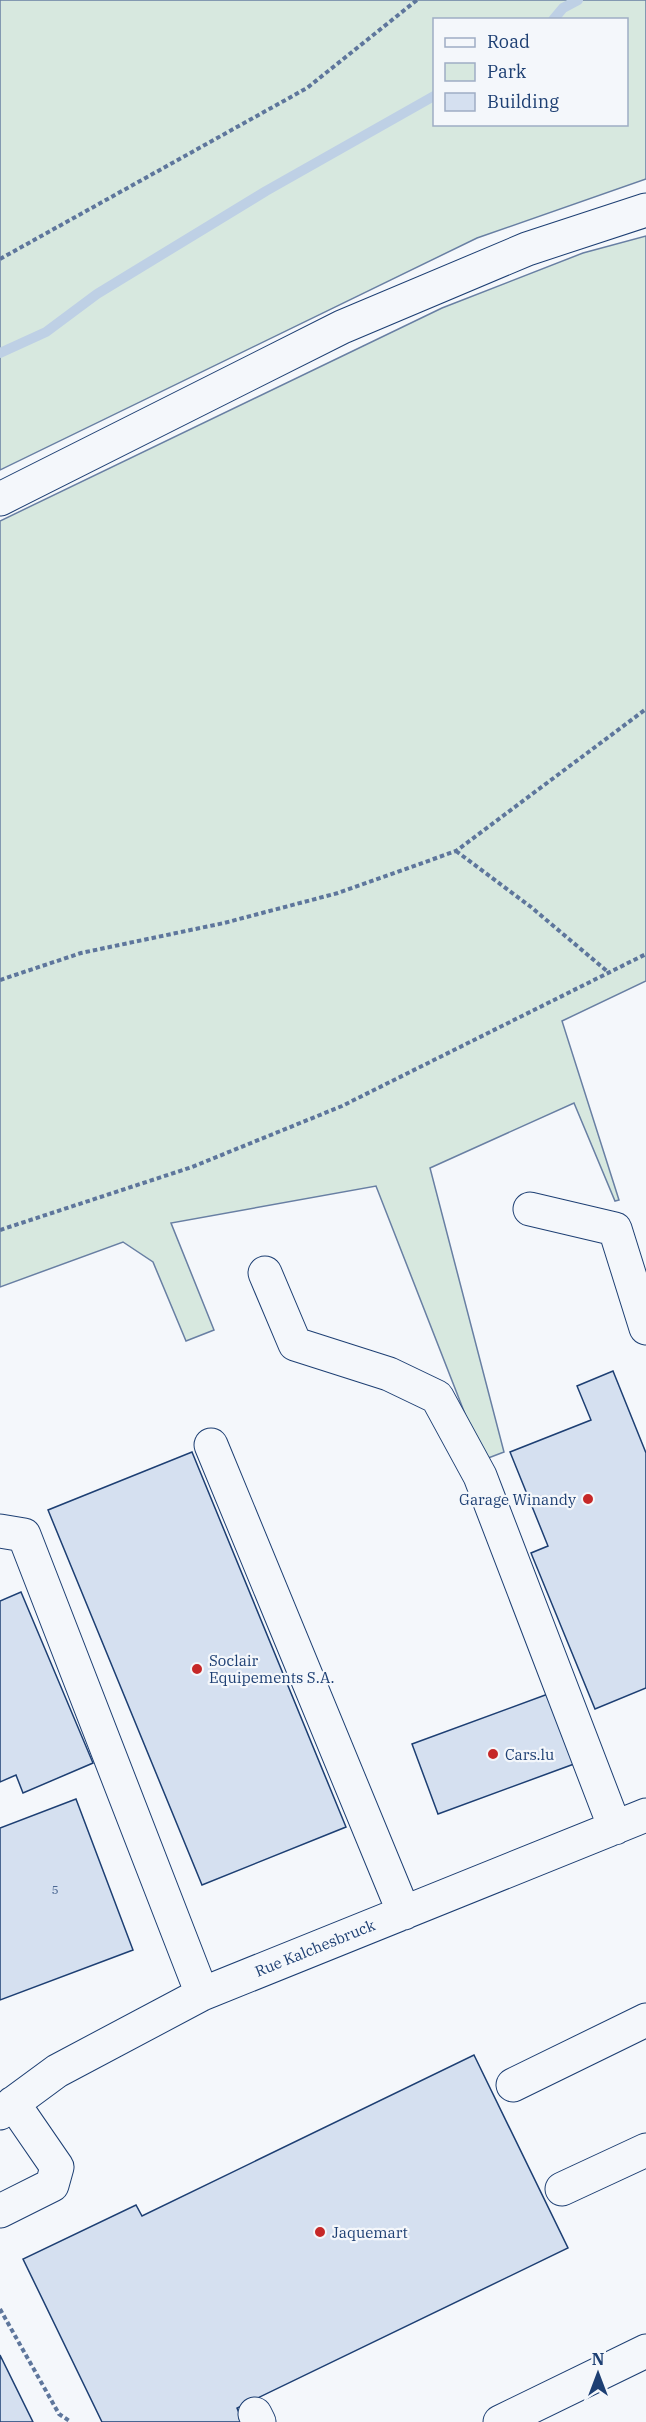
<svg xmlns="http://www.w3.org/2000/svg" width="646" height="2422" font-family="'IBM Plex Serif',serif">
<rect width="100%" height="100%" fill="#f4f7fb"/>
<!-- green -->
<path fill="#d7e8df" stroke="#687fa3" stroke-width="1.5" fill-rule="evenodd" d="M0 0H646V179L477 238 0 470ZM434 20H626V124H434Z
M646 236V981L562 1021 619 1200 615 1201 574 1103 430 1168 504 1452 483 1460 376 1186 171 1223 214 1330 186 1341 153 1262 123 1242 0 1287V521L442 308 583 253Z"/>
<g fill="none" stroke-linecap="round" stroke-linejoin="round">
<!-- stream -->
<path stroke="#bed0e5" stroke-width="10" d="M553 20 563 8 578 0
M0 353 46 332 97 294 266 191 434 96"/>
</g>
<!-- building -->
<path fill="#d5e0f0" stroke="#1d3f73" stroke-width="1.5" d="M613 1371 646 1453V1688L595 1709 531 1553 548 1546 510 1452 591 1420 577 1386Z
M192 1452 346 1827 202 1885 48 1510Z
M21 1592 93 1763 23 1793 16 1775 0 1782V1601Z
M548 1694 574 1764 438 1814 412 1744Z
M76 1799 133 1950 0 2000V1828Z
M474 2055 568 2248 237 2408 243 2422H102L23 2259 136 2205 142 2216Z
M0 2355 33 2422H0Z"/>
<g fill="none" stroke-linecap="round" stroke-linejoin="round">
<defs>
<path id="minor" d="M530 1209 615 1229 646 1328
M265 1273 295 1344 389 1374 437 1397 480 1476 615 1828
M211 1445 404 1913
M0 1531 24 1535 202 1994
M513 2085 646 2020
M0 2113 57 2071 202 1994 646 1815
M562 2189 646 2150
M0 2211 52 2185 57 2167 13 2103
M255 2414 259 2422
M500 2422 646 2351"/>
<path id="major" d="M0 499 342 327 527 249 646 210"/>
</defs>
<!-- minor casing -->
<use href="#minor" stroke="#1d3f73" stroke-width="35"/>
<!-- major casing -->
<use href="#major" stroke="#1d3f73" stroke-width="35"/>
<!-- path -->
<path stroke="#5e769c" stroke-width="4" stroke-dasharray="4.5 3" stroke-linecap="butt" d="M0 259 307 88 417 0
M456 851 531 907 608 972
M0 980 81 953 224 923 338 893 456 851 646 709
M0 1230 192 1167 342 1106 646 954
M0 2309 59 2414 71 2422"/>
<!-- minor -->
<use href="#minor" stroke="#f4f7fb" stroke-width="33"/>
<!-- major -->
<use href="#major" stroke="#f4f7fb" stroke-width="33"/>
</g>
<!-- markers -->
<g fill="#c62828" stroke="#f4f7fb" stroke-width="2">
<circle cx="588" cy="1499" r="6"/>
<circle cx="197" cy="1669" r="6"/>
<circle cx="493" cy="1754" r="6"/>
<circle cx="320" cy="2232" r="6"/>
</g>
<g text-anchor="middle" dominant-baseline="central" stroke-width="4.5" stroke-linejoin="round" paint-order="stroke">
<!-- number labels -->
<g font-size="12" fill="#4b6792">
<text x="55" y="1889">5</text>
</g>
<!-- poi labels -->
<g font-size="15" fill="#1d3f73" stroke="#f4f7fb" text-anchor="start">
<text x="576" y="1499" text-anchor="end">Garage Winandy</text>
<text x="209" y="1660">Soclair<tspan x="209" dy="17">Equipements S.A.</tspan></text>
<text x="505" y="1754">Cars.lu</text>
<text x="332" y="2232">Jaquemart</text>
</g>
<!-- street labels -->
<g font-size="15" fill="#1d3f73" stroke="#f4f7fb">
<text transform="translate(315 1948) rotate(-22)">Rue Kalchesbruck</text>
</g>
</g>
<!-- legend -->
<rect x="433" y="18" width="195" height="108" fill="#f4f7fb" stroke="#9eadc5" stroke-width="1.5"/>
<rect x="445" y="38" width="30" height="9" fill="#f4f7fb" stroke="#9eadc5" stroke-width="1.5"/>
<text x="487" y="48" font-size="18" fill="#1d3f73">Road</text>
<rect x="445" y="63" width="30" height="18" fill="#d7e8df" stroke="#9eadc5" stroke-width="1.5"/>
<text x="487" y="78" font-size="18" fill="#1d3f73">Park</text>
<rect x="445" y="93" width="30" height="18" fill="#d5e0f0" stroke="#9eadc5" stroke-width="1.5"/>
<text x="487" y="108" font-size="18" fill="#1d3f73">Building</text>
<!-- north arrow -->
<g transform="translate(598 2374)" stroke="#f4f7fb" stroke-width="4.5" paint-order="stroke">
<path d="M0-4.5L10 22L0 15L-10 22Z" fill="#1d3f73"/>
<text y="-9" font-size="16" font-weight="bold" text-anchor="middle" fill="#1d3f73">N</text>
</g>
</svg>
